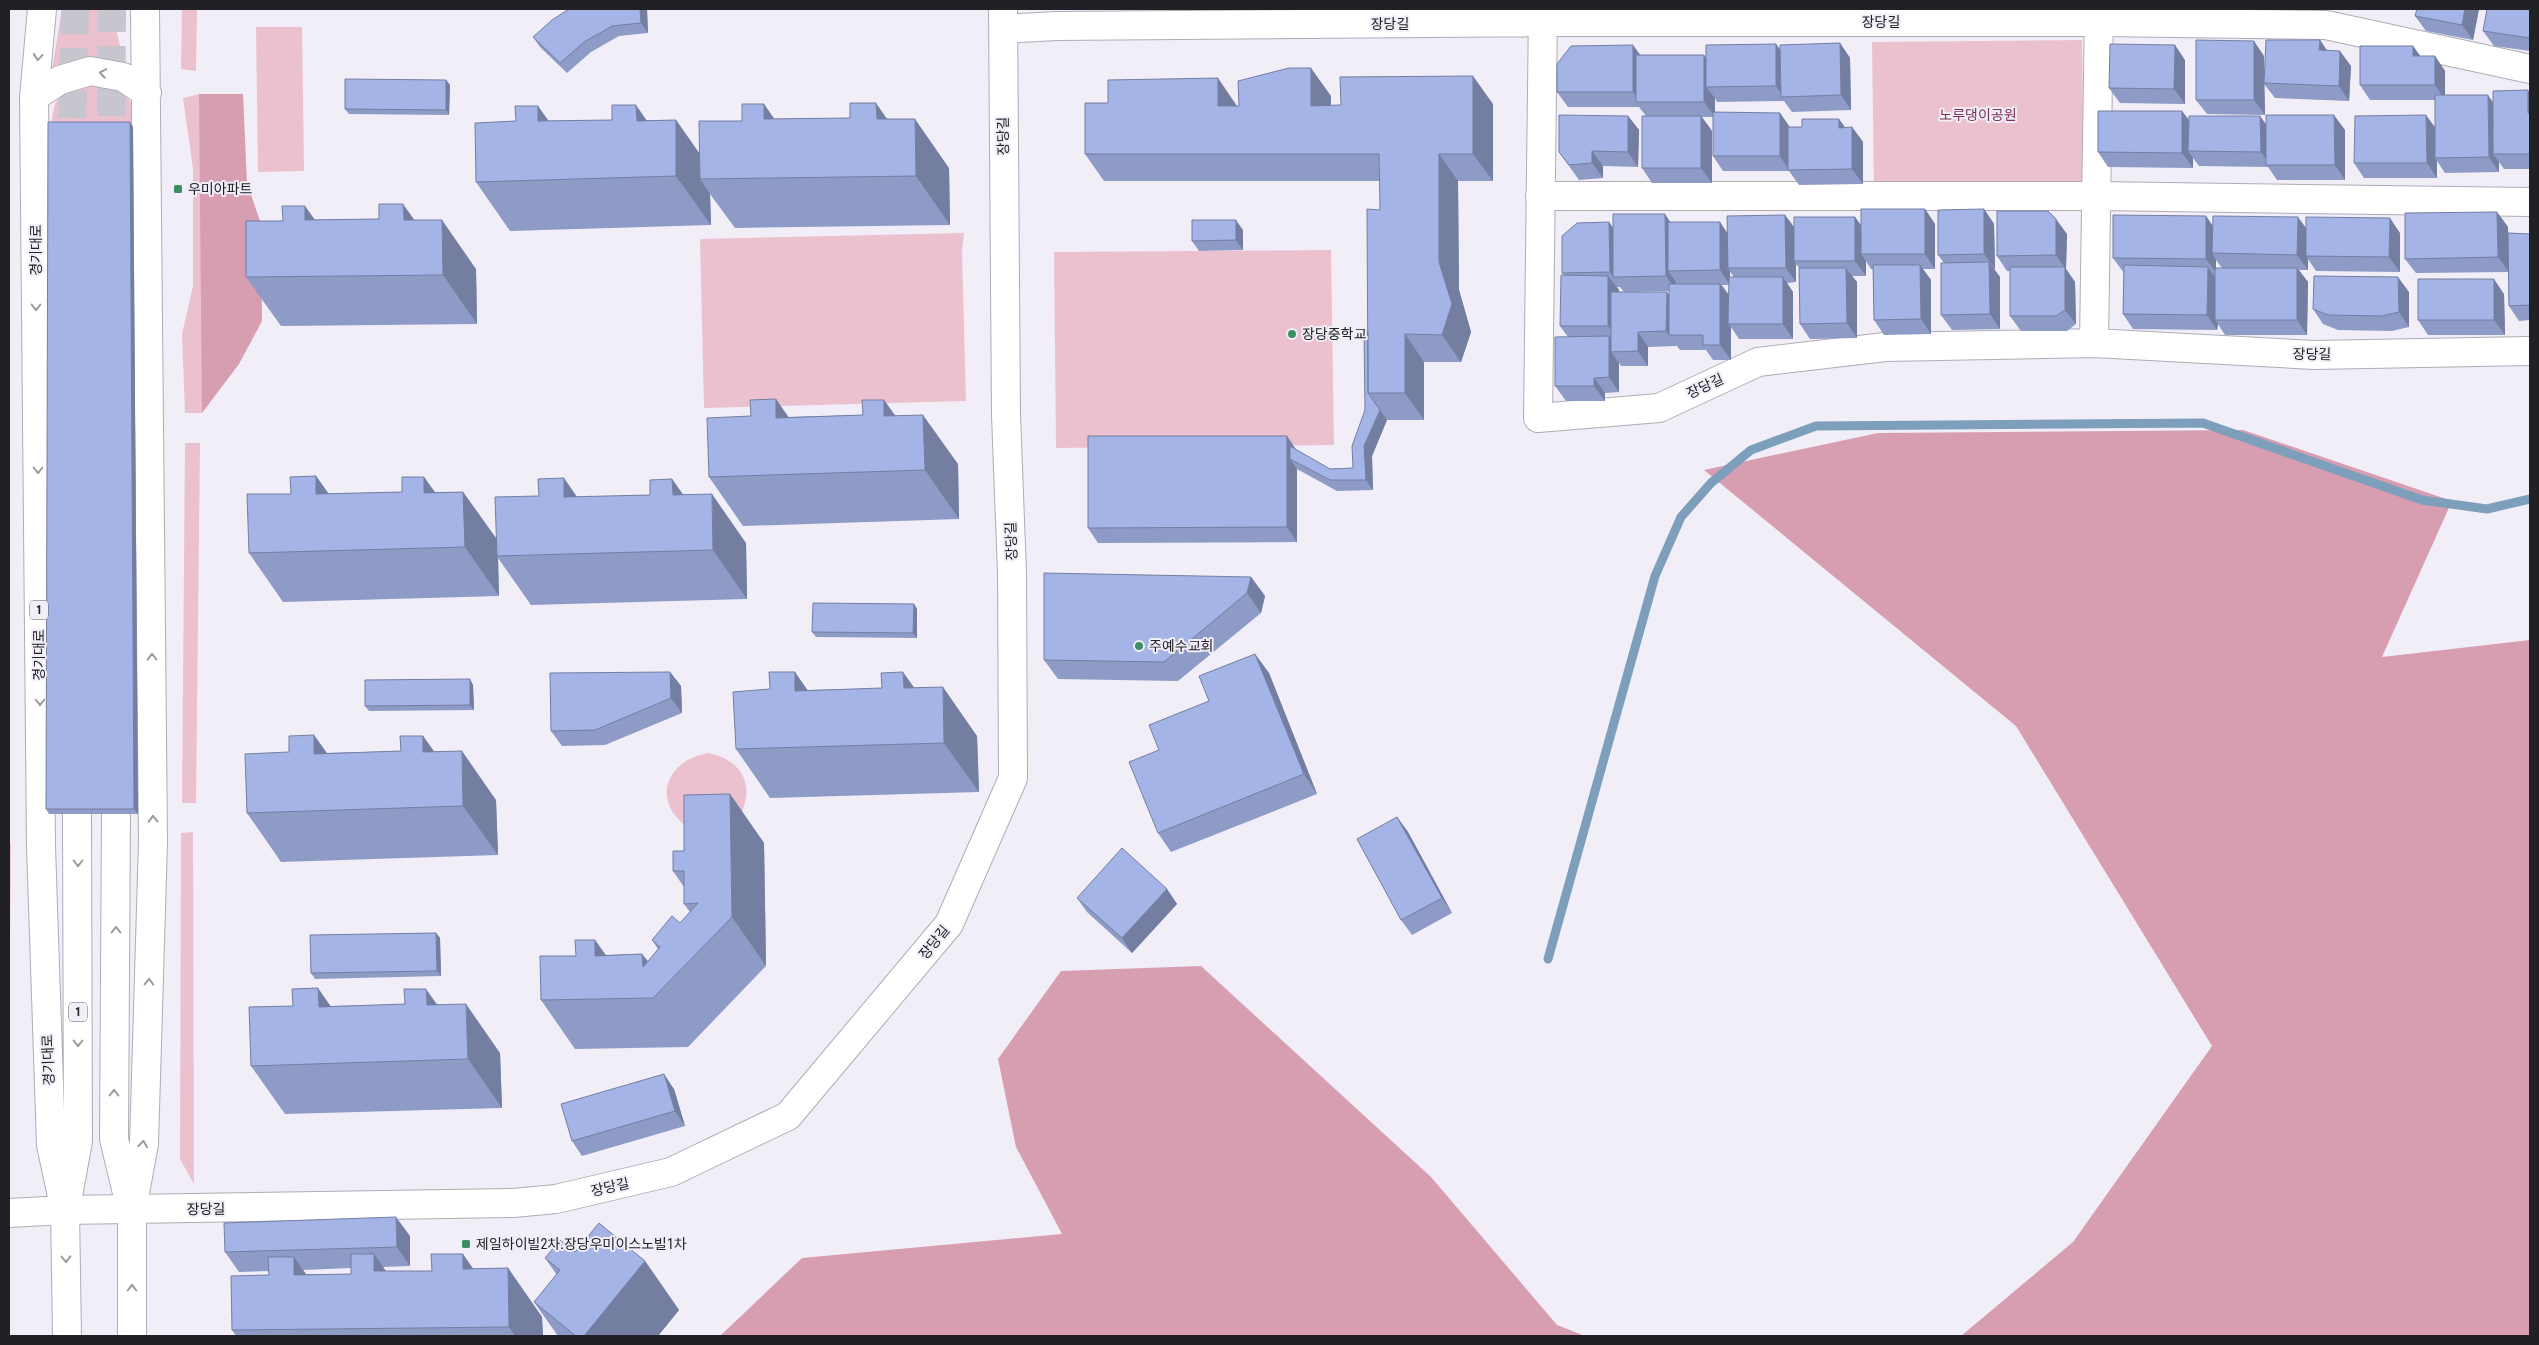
<svg xmlns="http://www.w3.org/2000/svg" width="2539" height="1345" font-family="'Roboto Condensed','Noto Sans KR',sans-serif">
<rect width="100%" height="100%" fill="#f1eef8"/>
<!-- green -->
<path fill="#ecc1cf" d="M62 9H111L125 65 51 76Z
M182 9H197L196 71 181 69Z
M256 27H302L304 171 258 172Z
M2082 40 2084 189 1874 190 1872 42Z
M93 80 115 85 131 102 133 127H51C54 93 62 89 93 80Z
M199 94 204 156 202 413H185L182 334 193 286V169L183 98Z
M964 233 962 252 966 401 704 408 700 239Z
M1331 250 1334 445 1056 448 1054 252Z
M185 443H200L196 803H182Z
M708 753C743 760 756 786 739 818L691 829C651 805 663 761 708 753Z
M193 832 194 1184 180 1159 181 833Z
M9 844H11L9 1052Z"/>
<!-- forest -->
<path fill="#d79db1" d="M199 94H243L247 183 261 224 262 321 239 364 202 413Z
M2243 430 2452 501 2382 657 2530 640V1336H1961L2073 1242 2212 1046 2016 726 1704 470 1878 433Z
M1201 966 1431 1177 1557 1325 1585 1336H720L802 1258 1062 1234 1016 1147 998 1059 1061 971Z"/>
<g fill="none" stroke-linecap="round" stroke-linejoin="round">
<!-- stream -->
<path stroke="#7d9fbb" stroke-width="9" d="M1548 959 1655 576 1681 517 1711 483 1751 450 1816 426 2203 423 2422 500 2487 509 2530 499"/>
<!-- primary-tunnel -->
<path stroke="#c7c5ce" stroke-width="28" stroke-dasharray="28 14" stroke-linecap="butt" d="M111 158 112 9
M71 160 75 9"/>
<defs>
<path id="minor" d="M1543 9 1538 418 1659 408 1758 362 1885 347 2094 343 2314 355 2530 351
M1004 29 1056 26 1543 22H2099L2326 25 2530 69
M1540 196H2095L2530 202
M2094 343 2099 9"/>
<path id="tertiary" d="M9 1213 65 1210 513 1203 556 1199 671 1172 788 1116 949 924 1013 778 1012 573 1006 415 1003 9"/>
<path id="primary" d="M42 9 34 97 41 846 51 1145 65 1210 67 1336
M34 97 60 80 90 71 123 77 147 93
M116 814 114 1139 129 1201
M68 1196 78 1141 77 814
M132 1336V1209L144 1144 153 841 145 9"/>
</defs>
<!-- minor casing -->
<use href="#minor" stroke="#afacb6" stroke-width="30"/>
<!-- tertiary casing -->
<use href="#tertiary" stroke="#afacb6" stroke-width="30"/>
<!-- primary casing -->
<use href="#primary" stroke="#afacb6" stroke-width="30"/>
<!-- minor -->
<use href="#minor" stroke="#fff" stroke-width="28"/>
<!-- tertiary -->
<use href="#tertiary" stroke="#fff" stroke-width="28"/>
<!-- primary -->
<use href="#primary" stroke="#fff" stroke-width="28"/>
</g>
<!-- wall -->
<path fill="#8d9bc6" fill-rule="evenodd" d="M569 9H647L648 33 619 36 591 52 567 73 540 47 533 37Z
M1361 9H1393L1362 10Z
M2415 9H2479L2473 40 2426 31 2415 16 2417 9Z
M2530 9V51L2494 46 2483 31Z
M2320 40 2327 51 2351 66 2349 101 2275 98 2264 84 2265 115 2207 114 2196 100 2264 56V83Z
M1840 43 1850 58 1851 110 1792 112 1784 101 1717 102 1715 98V112L1780 113 1790 127H1802L1839 119 1845 128 1852 127 1863 142V184L1799 185 1789 171H1723L1713 156V117H1702L1712 131V183H1652L1642 168 1646 116 1639 107H1568L1557 92 1640 55H1704L1706 58 1776 44 1780 50Z
M2413 46 2420 56H2435L2445 71V95L2493 102 2530 94V169H2504L2499 162V172L2445 173 2437 161V178H2364L2354 163 2435 127V100H2370L2360 85Z
M2185 60V104L2120 103 2109 88Z
M446 80 450 85 449 115 349 114 345 109Z
M1331 96V106L1493 104V181H1458L1459 290 1471 332 1461 362H1424V420H1387L1372 456 1373 490 1337 491 1297 469V542L1098 543 1088 528 1287 436 1296 450 1330 469 1353 468 1365 410 1368 331 1380 210V181H1104L1085 154Z
M2182 111 2189 120 2260 116 2266 125 2345 130V180H2277L2268 167 2199 166 2193 158V168L2108 167 2098 152Z
M1628 116 1639 130 1638 167 1603 166V178L1579 180 1559 152Z
M775 119H888L949 168 950 225 735 228 710 194 711 225 510 231 476 182 548 121 676 120 700 154 742 121Z
M133 127 138 814H49L46 809Z
M1925 209 1935 224V269H1923L1931 280V334L1884 335 1874 320 1873 269H1871L1866 261V276H1852L1857 282V338L1810 339 1800 324 1799 268 1796 264V282L1787 283 1793 292V339H1739L1731 327V360H1713L1706 350H1680L1676 345V346L1648 347V366H1621L1619 363V392L1605 393V401H1566L1555 386 1568 337 1560 326 1564 275 1562 273 1609 222 1613 228 1671 222H1720L1727 233 1785 215 1794 227 1855 217 1861 226ZM1730 272 1734 277H1730ZM1722 285H1729V295ZM1617 287H1620L1624 292 1669 291V295L1619 292V290Z
M1984 209 1994 224 1995 269H1994L2000 277V329L1952 330 1941 315 1944 263 1938 255Z
M2497 212 2508 227V233L2530 234V320L2519 321 2509 306 2508 272 2416 273 2405 259Z
M2206 216 2212 225 2400 233V272L2316 271 2308 259V270H2299L2308 282 2307 335H2225L2218 324 2217 330 2133 329 2123 314 2124 273 2113 258ZM2216 260 2222 268H2216Z
M379 219 415 220 476 269 477 324 281 326 246 277 315 220Z
M1243 230V250L1199 251 1192 241Z
M2067 234 2066 269 2075 282 2076 324 2067 331H2021L2010 316V271H2007L1997 256Z
M2409 292V327L2392 331 2338 330 2323 324 2313 309Z
M2504 294 2505 335H2428L2418 320Z
M884 400 895 415 958 464 959 519 743 526 709 477 788 417 863 415Z
M316 476 329 494 402 492 424 477 435 492H463L496 538 577 497 650 495 672 479 683 495 746 543 747 599 531 605 498 558 499 596 283 602 249 553Z
M1251 577 1265 596 1261 613 1178 681 1058 679 1044 660Z
M914 604 917 609V638L816 637 812 632Z
M1255 654 1269 673 1317 794 1171 852 1158 833 1159 750 1209 701Z
M670 672 681 686 682 713 605 745 562 746 551 731Z
M470 679 473 685 474 710 369 711 365 706Z
M914 688 977 736 979 792 770 798 736 749 808 690Z
M314 735 327 753 401 751 423 736 434 751 496 800 498 855 281 862 247 813Z
M730 794 764 843 766 966 688 1047 575 1049 541 1000 576 956 595 940 606 955 642 954 648 961 658 949 652 940 680 923 690 912 684 904V887L673 871 684 851Z
M1397 817 1408 832 1452 913 1412 935 1401 920Z
M1167 889 1177 904 1132 953 1087 912 1077 898Z
M436 933 440 938 441 976 315 979 311 973Z
M437 1004 500 1053 502 1108 285 1114 251 1066 331 1006Z
M674 1089 685 1126 582 1156 572 1141Z
M410 1236V1266L383 1267 386 1271H432L508 1268 542 1317 543 1336H236L232 1330 269 1275V1271L239 1272 225 1252ZM351 1268V1274H306L303 1270Z
M575 1252 645 1261 679 1310 658 1336H558L534 1302 557 1275 545 1258Z"/>
<!-- shaded-wall -->
<path fill="#737ea1" d="M640 9H647L648 33 641 23Z
M2465 9H2479L2473 40 2462 25Z
M2320 40 2330 55 2319 50Z
M2254 41 2264 56 2265 115 2254 100Z
M1840 43 1850 58 1851 110 1841 95Z
M1776 44 1787 59 1784 97 1776 86Z
M1633 45 1644 60 1641 102 1633 92Z
M2175 45 2185 60V104L2174 89Z
M2413 46 2424 61 2413 56Z
M2340 51 2351 66 2349 101 2339 86Z
M1704 55 1715 70 1706 87 1715 98V117L1704 102Z
M2435 56 2445 71V100L2435 85Z
M1311 68 1331 96V133L1311 106Z
M1473 76 1493 104V181L1473 154Z
M1218 78 1237 106H1218Z
M446 80 450 85 449 115 446 110Z
M2528 90 2530 94V116L2528 113Z
M2488 95 2498 110 2493 154 2499 162V172L2489 157Z
M876 103 910 152 877 119Z
M764 104 798 153 764 119Z
M636 105 670 154 637 121Z
M538 106 573 155 538 121Z
M2182 111 2193 126 2188 151 2193 158V168L2182 153Z
M1780 113 1790 128 1789 170 1780 156Z
M2334 115 2345 130V180L2335 165Z
M2426 115 2437 130 2435 158 2437 161V178L2427 163Z
M1628 116 1639 130 1638 167 1628 152Z
M1701 116 1712 131V183L1701 168Z
M2260 116 2271 131 2270 165 2261 152Z
M915 119 949 168 950 225 916 176Z
M1839 119 1850 134 1839 128Z
M676 120 710 169 700 179 710 194 711 225 676 176Z
M130 122 133 127 138 814 134 809Z
M1852 127 1863 142V184L1852 169Z
M1592 151 1603 166V178L1592 163Z
M1439 154 1458 181 1459 290 1471 332 1461 362 1442 335 1439 262Z
M403 204 438 253 404 220Z
M305 206 340 255 305 220Z
M1925 209 1935 224V269L1925 254Z
M1984 209 1994 224 1995 269 1984 254Z
M2497 212 2508 227 2509 272 2498 257Z
M1665 214 1675 229 1668 271 1676 282V291L1666 276Z
M1785 215 1796 230 1794 261 1796 264V282L1786 268Z
M2206 216 2216 231 2212 253 2216 260V273L2206 259Z
M1855 217 1866 232 1861 254 1866 261V276L1855 261Z
M2298 217 2309 232 2306 256 2308 259V270L2297 255Z
M2390 218 2400 233V272L2389 257Z
M2056 219 2067 234 2066 269 2075 282 2076 324 2065 310V268L2056 255Z
M442 220 476 269 477 324 443 275Z
M1236 220 1243 230V250L1236 240Z
M1609 222 1619 237 1613 277 1620 287 1610 272Z
M1720 222 1730 237 1728 268 1730 272V285L1720 270Z
M1989 262 2000 277V329L1990 314Z
M1920 265 1931 280V334L1921 319Z
M2208 267 2218 282 2215 320 2218 324 2217 330 2207 315Z
M1846 268 1857 282V338L1847 323Z
M2297 268 2308 282 2307 335 2297 320Z
M1608 276 1619 290 1618 341 1608 326Z
M1783 277 1793 292V339L1783 324Z
M2398 277 2409 292V327L2399 312Z
M2494 279 2504 294 2505 335 2494 320Z
M1720 284 1731 298 1728 324 1731 327V360L1720 345Z
M1667 292 1678 307 1669 335 1676 346 1666 331Z
M1638 332 1648 347V366L1638 351Z
M1405 334 1424 362V420L1405 393Z
M1609 336 1619 351 1611 352 1619 363V392L1609 377Z
M1594 378 1605 393V401L1594 386Z
M776 399 810 448 776 418Z
M884 400 918 449 884 416Z
M1380 410 1387 420 1372 456 1373 490 1366 480 1364 446Z
M923 415 958 464 959 519 925 470Z
M1287 436 1297 451 1290 459 1297 469V542L1287 527Z
M316 476 350 525 316 494Z
M424 477 458 526 424 493Z
M564 478 598 527 564 497Z
M672 479 707 528 673 495Z
M463 492 498 541 497 556 498 558 499 596 465 547Z
M712 494 746 543 747 599 713 550Z
M1251 577 1265 596 1261 613 1247 593Z
M914 604 917 609V638L913 633Z
M1255 654 1269 673 1317 794 1304 774Z
M670 672 681 686 682 713 671 698Z
M795 672 829 721 795 691Z
M903 672 938 721 904 688Z
M470 679 473 685 474 710 470 705Z
M943 687 977 736 979 792 944 743Z
M314 735 348 784 314 754Z
M423 736 457 785 423 752Z
M462 751 496 800 498 855 463 806Z
M730 794 764 843 766 966 732 917Z
M1397 817 1408 832 1452 913 1442 898Z
M1167 889 1177 904 1132 953 1122 938Z
M436 933 440 938 441 976 437 971Z
M595 940 629 989 595 956Z
M642 954 665 986 643 967Z
M318 988 352 1037 319 1007Z
M426 989 461 1038 427 1005Z
M466 1004 500 1053 502 1108 468 1059Z
M664 1074 674 1089 685 1126 675 1111Z
M396 1217 410 1236V1266L397 1247Z
M374 1254 408 1303 374 1271Z
M463 1254 497 1303 463 1269Z
M294 1257 328 1306 294 1275Z
M645 1261 679 1310 658 1336H584Z
M508 1268 542 1317 543 1336H515L509 1327Z"/>
<!-- building -->
<path fill="#a4b4e6" stroke="#737ea1" d="M569 9H640L641 23 612 26 584 42 560 63 533 37 552 20Z
M2417 9H2465L2462 25 2415 16Z
M2487 9H2530V38L2483 31Z
M2196 40 2254 41V100H2196Z
M2266 40H2320L2319 50 2340 51 2339 86 2264 83Z
M1840 43 1841 95 1781 97 1780 45Z
M1776 44V86L1706 87V45Z
M2110 44 2175 45 2174 89 2109 88Z
M1633 45V92H1557V64L1571 46Z
M2360 46H2413V56H2435V85H2360Z
M1636 55H1704V102H1636Z
M1289 68H1311V106L1341 105 1340 77 1473 76V154H1439V262L1452 304 1442 335 1405 334V393H1368L1367 209 1380 210 1379 154H1085V103H1108V80L1218 78V106H1239L1238 81Z
M345 79 446 80V110L345 109Z
M2528 90V113H2530V154H2493V91Z
M2435 95H2488L2489 157 2435 158Z
M850 103H876L877 119H915L916 176 700 179 699 121H742V104H764V119L850 118Z
M612 105H636L637 121 676 120V176L476 182 475 123 516 121 515 106H538V121L612 120Z
M2098 111H2182V153L2098 152Z
M1713 112 1780 113V156H1713Z
M1559 115 1628 116V152L1592 151V163L1569 165 1559 152Z
M2266 115H2334L2335 165H2266Z
M2426 115 2427 163H2354L2355 116Z
M1642 116H1701V168H1642Z
M2189 116H2260L2261 152 2188 151Z
M1802 119H1839V128L1852 127V169L1788 170V127H1802Z
M48 122H130L134 809H46Z
M379 204H403L404 220H442L443 275 246 277V221H283L282 206H305V220L379 219Z
M1861 209H1925V254H1861Z
M1984 209V254L1938 255V210Z
M1997 211H2048L2056 219V255L1997 256Z
M2497 212 2498 257 2405 259V213Z
M1613 214H1665L1666 276 1613 277Z
M1785 215 1786 268H1728L1727 216Z
M2113 215 2206 216V259L2113 258Z
M2213 216 2298 217 2297 255 2212 253Z
M1794 217H1855V261H1794Z
M2306 217 2390 218 2389 257 2306 256Z
M1192 220H1236V240L1192 241Z
M1609 222 1610 272 1562 273V236L1577 223Z
M1668 222H1720V270L1668 271Z
M2508 233 2530 234V305L2509 306Z
M1989 262 1990 314 1941 315V263Z
M1873 265H1920L1921 319 1874 320Z
M2124 265 2208 267 2207 315 2123 314Z
M2010 267H2065V310L2056 316H2010Z
M1799 268H1846L1847 323 1800 324Z
M2215 268H2297V320H2215Z
M1561 275 1608 276V326H1560Z
M2314 276 2398 277 2399 312 2382 316 2328 315 2313 309Z
M1729 277H1783V324H1728Z
M2418 279H2494V320H2418Z
M1669 284H1720V345H1703V335H1669Z
M1611 292H1667L1666 331 1638 332V351L1611 352Z
M1364 331H1368V393L1380 410 1364 446 1366 480H1330L1290 459V446L1330 469 1353 468 1352 446 1365 410Z
M1609 336V377L1594 378V386H1555V337Z
M776 399V418L863 415 862 400H884V416L923 415 925 470 709 477 707 418 751 416 750 400Z
M1088 436H1287V527L1088 528Z
M316 476V494L402 492V477H424V493L463 492 465 547 249 553 247 494H291L290 477Z
M564 478V497L650 495V480L672 479 673 495 712 494 713 550 497 556 495 497 539 496 538 479Z
M1044 573 1251 577 1247 593 1164 662 1044 660Z
M813 603 914 604 913 633 812 632Z
M1255 654 1304 774 1158 833 1129 762 1159 750 1149 725 1209 701 1199 676Z
M670 672 671 698 595 730 551 731 550 673Z
M769 672H795V691L882 688 881 673 903 672 904 688 943 687 944 743 736 749 733 692 770 689Z
M470 679V705L365 706V680Z
M314 735V754L401 751 400 736H423V752L462 751 463 806 247 813 245 754 289 752V736Z
M730 794 732 917 653 998 541 1000 540 956H576L575 940H595V956L642 954 643 967 660 947 652 940 672 916 680 923 698 903 684 904V871H673V851H684V795Z
M1397 817 1442 898 1401 920 1357 839Z
M1122 848 1167 889 1122 938 1077 898Z
M436 933 437 971 311 973 310 935Z
M318 988 319 1007 405 1004 404 989H426L427 1005 466 1004 468 1059 251 1066 249 1007 293 1006 292 989Z
M664 1074 675 1111 572 1141 561 1104Z
M396 1217 397 1247 225 1252 224 1223Z
M599 1223 645 1261 584 1336H576L534 1302 560 1270 545 1258 560 1240 575 1252Z
M351 1254H374V1271H432L431 1254H463V1269L508 1268 509 1327 232 1330 231 1276 269 1275 268 1257H294V1275L351 1274Z"/>
<!-- one-way arrows -->
<defs><path id="oneway-chevron" d="M-2-3.5L2.5 0L-2 3.5" fill="none" stroke-width="1.6" stroke-linecap="round" stroke-linejoin="round" transform="scale(1.25)"/></defs>
<g stroke="#9b9b9c">
<use href="#oneway-chevron" transform="translate(38 57) rotate(95)"/>
<use href="#oneway-chevron" transform="translate(103 73) rotate(-170)"/>
<use href="#oneway-chevron" transform="translate(36 307) rotate(90)"/>
<use href="#oneway-chevron" transform="translate(38 470) rotate(90)"/>
<use href="#oneway-chevron" transform="translate(152 657) rotate(-91)"/>
<use href="#oneway-chevron" transform="translate(40 702) rotate(90)"/>
<use href="#oneway-chevron" transform="translate(153 819) rotate(-91)"/>
<use href="#oneway-chevron" transform="translate(78 863) rotate(90)"/>
<use href="#oneway-chevron" transform="translate(116 930) rotate(-90)"/>
<use href="#oneway-chevron" transform="translate(149 982) rotate(-88)"/>
<use href="#oneway-chevron" transform="translate(78 1043) rotate(90)"/>
<use href="#oneway-chevron" transform="translate(114 1093) rotate(-90)"/>
<use href="#oneway-chevron" transform="translate(143 1144) rotate(-84)"/>
<use href="#oneway-chevron" transform="translate(66 1259) rotate(89)"/>
<use href="#oneway-chevron" transform="translate(132 1288) rotate(-90)"/>
</g>
<!-- markers -->
<g fill="#3a9063" stroke="#f1eef8" stroke-width="2">
<rect x="173" y="184" width="10" height="10" rx="2.5"/>
<circle cx="1292" cy="334" r="5"/>
<circle cx="1139" cy="646" r="5"/>
<rect x="461" y="1239" width="10" height="10" rx="2.5"/>
</g>
<g text-anchor="middle" dominant-baseline="central" stroke-width="4" stroke-linejoin="round" paint-order="stroke">
<!-- shield labels -->
<g fill="#f1eef8" stroke="#5f5e64" stroke-width="1">
<rect x="30" y="600.5" width="18" height="19" rx="4"/>
<rect x="69" y="1002.5" width="18" height="19" rx="4"/>
</g>
<g font-size="12" font-weight="bold" fill="#212024">
<text x="39" y="610">1</text>
<text x="78" y="1012">1</text>
</g>
<!-- street labels -->
<g font-size="14" fill="#212024" stroke="#f1eef8">
<text x="1881" y="22">장당길</text>
<text x="1390" y="24">장당길</text>
<text transform="translate(1003 136) rotate(-91)">장당길</text>
<text transform="translate(36 250) rotate(-90)">경기대로</text>
<text transform="translate(2312 354) rotate(1)">장당길</text>
<text transform="translate(1705 386) rotate(-25)">장당길</text>
<text transform="translate(1011 541) rotate(-92)">장당길</text>
<text transform="translate(39 655) rotate(-90)">경기대로</text>
<text transform="translate(934 942) rotate(-51)">장당길</text>
<text transform="translate(48 1060) rotate(-92)">경기대로</text>
<text transform="translate(610 1187) rotate(-13)">장당길</text>
<text transform="translate(206 1209) rotate(-1)">장당길</text>
</g>
<!-- park labels -->
<g font-size="14" fill="#7b3452" stroke="#f1eef8">
<text x="1978" y="115">노루댕이공원</text>
</g>
<!-- poi labels -->
<g font-size="14" fill="#212024" stroke="#f1eef8" text-anchor="start">
<text x="188" y="189">우미아파트</text>
<text x="1302" y="334">장당중학교</text>
<text x="1149" y="646">주예수교회</text>
<text x="476" y="1244">제일하이빌2차.장당우미이스노빌1차</text>
</g>
</g>
<!-- border -->
<rect width="2539" height="1345" fill="none" stroke="#212024" stroke-width="20"/>
</svg>
